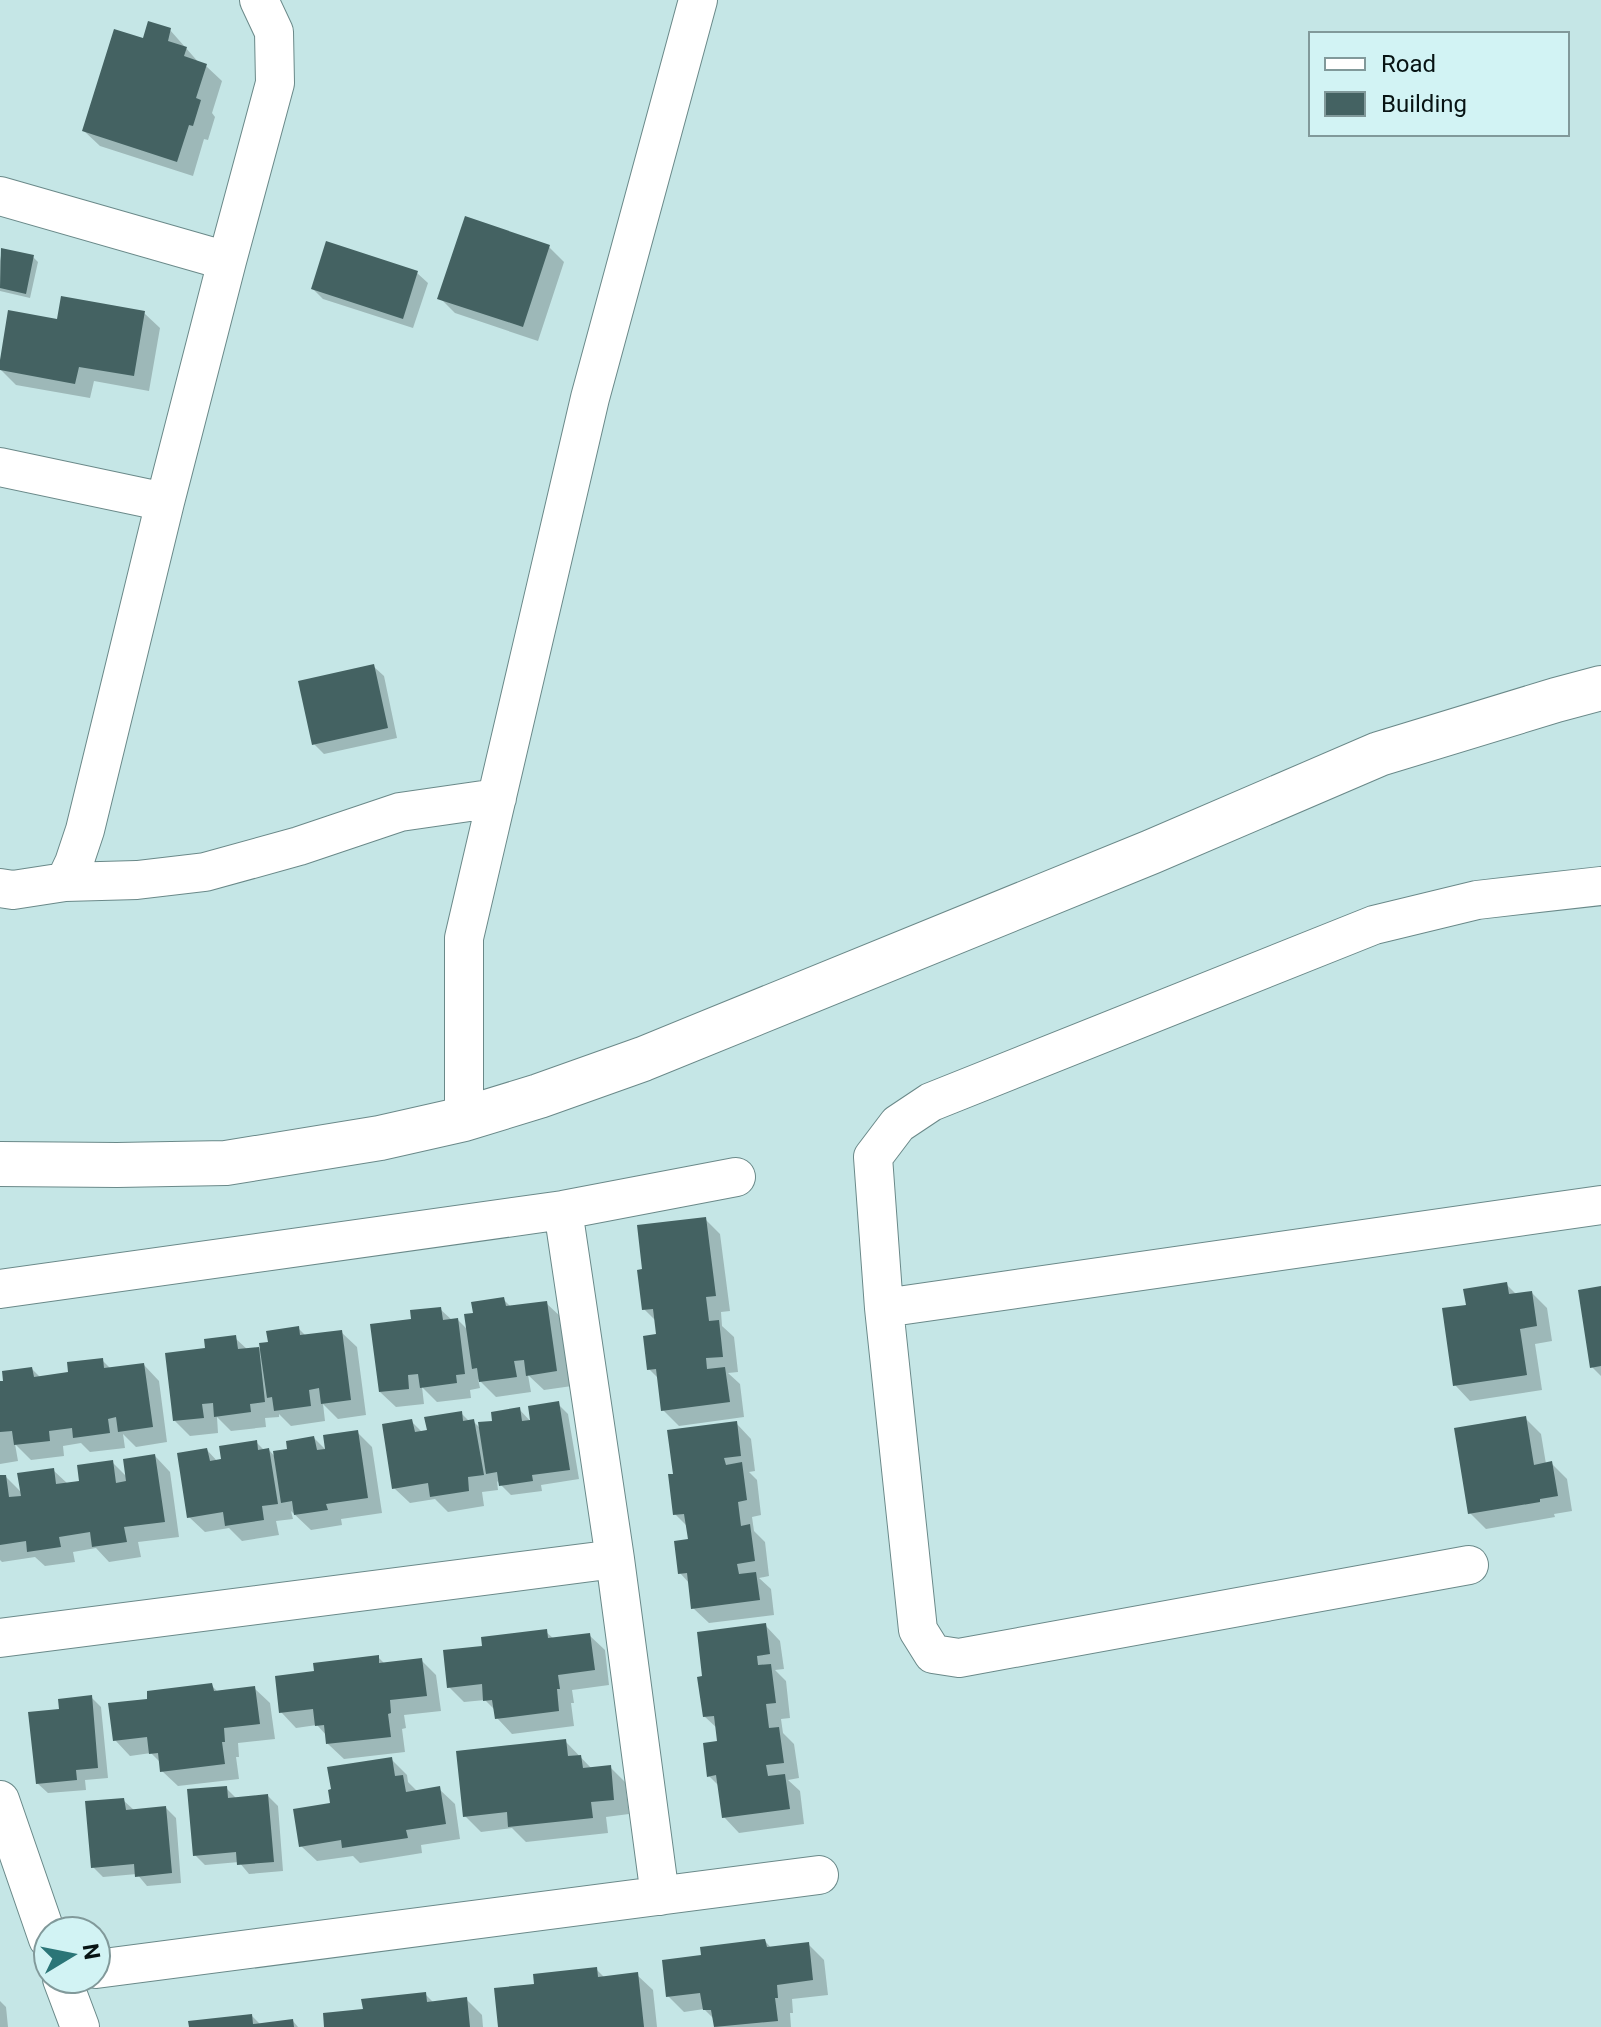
<svg xmlns="http://www.w3.org/2000/svg" width="1601" height="2027" font-family="Roboto,sans-serif">
<rect width="100%" height="100%" fill="#c5e6e6"/>
<!-- shadow -->
<path fill="#0003" d="M170 30 200 64 206 66 222 81 212 113 215 117 208 140 204 139 193 176 100 146 84 131 144 41Z
M328 244 417 273 428 283 413 328 323 299 313 289Z
M549 247 564 262 538 341 455 313 440 298Z
M2 251 33 257 38 262 30 298 0 291V261Z
M144 313 160 328 149 391 94 381 90 398 16 385 0 369 58 321Z
M373 666 384 676 397 738 324 754 314 744Z
M705 1219 720 1234 730 1311 721 1312 722 1326 734 1337 738 1372 728 1373 740 1384 744 1417 679 1426 663 1410 659 1379 649 1369 659 1336 657 1322 644 1309Z
M1506 1284 1517 1295 1532 1293 1547 1308 1552 1341 1535 1344 1542 1390 1470 1401 1455 1385 1468 1307Z
M1601 1289V1376L1592 1367Z
M503 1299 511 1307 546 1303 562 1318 572 1386 544 1390 528 1375 531 1392 496 1397 478 1379 480 1388 470 1390 471 1398 437 1402 422 1387 424 1404 396 1407 380 1392 413 1321 440 1309 453 1321 458 1320 469 1331 475 1315Z
M298 1328 306 1336 341 1332 357 1347 366 1415 338 1419 323 1404 325 1421 291 1426 279 1414V1417L265 1418 266 1427 231 1431 217 1417 218 1433 190 1436 175 1421 208 1350 235 1338 248 1350 262 1348Z
M102 1360 111 1369 144 1365 159 1381 167 1442 136 1447 123 1434 125 1448 90 1452 81 1443 63 1446 64 1456 31 1460 15 1444 18 1461 0 1464V1383L32 1369 41 1378 70 1374Z
M558 1404 568 1414 579 1479 541 1485 542 1491 511 1495 497 1481 498 1490 482 1492 484 1506 448 1512 435 1499 410 1503 394 1488 412 1422 423 1433 461 1413 470 1422H474L481 1429 519 1409 532 1423Z
M1525 1418 1541 1434 1546 1464 1551 1463 1567 1479 1572 1511 1554 1514 1555 1517 1486 1529 1470 1513Z
M736 1423 751 1439 755 1471 749 1472 757 1480 761 1515 752 1517 754 1531 765 1542 769 1576 759 1578 771 1589 774 1615 709 1623 693 1608 690 1584 680 1573 690 1541 688 1527 675 1514V1476Z
M357 1432 372 1447 382 1513 341 1519 342 1525 311 1530 291 1511 293 1519 276 1521 279 1535 242 1541 229 1528 205 1532 189 1517 207 1450 218 1462 256 1442 265 1451 269 1450 276 1458 314 1438 327 1451Z
M155 1456 170 1472 179 1537 138 1542 141 1557 109 1562 96 1548 73 1552 75 1562 45 1566 35 1557 2 1562 0 1560V1477H6L22 1493 53 1470 68 1484 81 1482 112 1462 128 1478Z
M765 1625 780 1641 784 1669 775 1670 786 1681 790 1718 781 1719 783 1733 794 1744 799 1778 788 1780 800 1791 804 1824 739 1833 724 1817 719 1786 709 1776 719 1743 718 1729 704 1716Z
M546 1632 554 1639 589 1635 605 1650 609 1685 572 1690 574 1703H571L574 1726 512 1734 497 1718 496 1711 485 1700 464 1702 449 1687 484 1647Z
M378 1657 385 1664 421 1660 436 1675 441 1711 404 1715 406 1728 402 1729 405 1752 344 1759 328 1744 327 1736 317 1725 296 1728 281 1712 316 1672Z
M211 1685 218 1692 254 1688 270 1703 275 1739 238 1743 239 1757H236L239 1779 178 1786 162 1771 161 1763 151 1753 130 1756 115 1740 150 1700Z
M91 1697 101 1707 108 1778 85 1780 86 1790 48 1793 37 1783 62 1711Z
M565 1741 592 1769 610 1767 625 1782 629 1814 606 1817 608 1833 526 1842 512 1828 481 1832 465 1816Z
M391 1759 407 1775 408 1782 418 1792 439 1789 455 1804 460 1839 421 1845 422 1853 360 1863 353 1856 317 1861 301 1846 332 1805Z
M226 1788 237 1799 268 1796 278 1806 283 1871 249 1874 239 1862 205 1865 195 1855Z
M123 1800 135 1811 166 1808 176 1818 181 1883 147 1886 137 1874 103 1877 93 1867Z
M765 1941 772 1949 808 1944 824 1960 828 1995 792 1999 793 2013H790L791 2027H716L714 2019 704 2009 684 2012 668 1996 703 1957Z
M596 1969 605 1978 637 1975 653 1990 657 2027H500L536 1985Z
M425 1994 434 2003 466 1999 482 2015 483 2027H326Z
M0 2001 6 2007 8 2027H0Z
M252 2016 261 2025 293 2021 298 2027H191Z"/>
<!-- building -->
<path fill="#446262" d="M148 21 171 28 168 41 187 47 184 56 207 64 196 98 201 100 193 126 189 125 177 162 82 131 114 29 143 38Z
M465 216 550 245 523 327 437 299Z
M326 241 418 271 403 319 311 289Z
M1 248 34 255 26 294 0 288Z
M61 296 145 311 134 376 79 367 75 384 0 370V360L8 310 57 319Z
M374 664 388 728 312 745 298 681Z
M706 1217 716 1296 706 1297 709 1321 719 1320 723 1357 706 1358 707 1369 725 1367 730 1402 661 1411 656 1369 647 1370 643 1336 656 1334 653 1309 642 1310 637 1270 642 1269 637 1225Z
M1507 1282 1509 1294 1532 1291 1537 1326 1520 1329 1527 1375 1453 1386 1442 1308 1466 1305 1463 1289Z
M1601 1286V1366L1590 1368 1578 1290Z
M504 1297 506 1306 547 1301 557 1371 526 1376 524 1360 514 1361 517 1377 479 1382 477 1368 472 1369 464 1314 473 1313 471 1302Z
M441 1307 443 1320 458 1318 465 1374 456 1375 457 1383 420 1388 418 1374 408 1375 409 1389 379 1392 370 1324 411 1319 410 1310Z
M299 1326 300 1335 342 1330 351 1400 321 1404 319 1388 309 1390 311 1406 274 1411 272 1397 267 1398 259 1343 268 1342 266 1331Z
M236 1335 238 1349 259 1347 265 1402 250 1404 251 1412 214 1417 213 1403 202 1404 204 1418 173 1421 165 1353 205 1348 204 1339Z
M103 1358 104 1368 144 1363 153 1427 118 1432 116 1417 108 1419 110 1433 73 1438 72 1428 49 1431 50 1441 14 1445 12 1431 0 1432V1381H3L2 1371 32 1367 34 1377 68 1372 67 1362Z
M559 1401 570 1470 532 1475 533 1481 499 1486 497 1472 486 1474 478 1422 492 1421 491 1412 520 1407 522 1421 530 1420 528 1406Z
M462 1411 463 1421 474 1419 484 1475 468 1477 469 1491 430 1497 428 1483 392 1489 382 1424 412 1419 415 1432 427 1430 424 1417Z
M1526 1416 1534 1465 1552 1461 1558 1496 1540 1499V1502L1468 1514 1454 1428Z
M737 1421 741 1456 724 1458 726 1465 742 1462 747 1500 738 1502 741 1526 750 1524 755 1561 737 1564 739 1574 756 1572 760 1600 691 1609 687 1573 678 1574 674 1541 688 1539 684 1514 673 1515 668 1474H673L667 1430Z
M358 1430 368 1498 326 1504 328 1510 294 1515 292 1501 281 1503 273 1451 287 1449 286 1441 314 1436 317 1450 325 1449 323 1435Z
M257 1440 258 1450 269 1448 278 1504 262 1506 264 1520 225 1526 223 1512 187 1518 177 1453 207 1448 210 1461 221 1459 219 1446Z
M155 1454 165 1522 124 1527 127 1542 92 1547 90 1532 59 1537 61 1547 27 1552 26 1541 0 1545V1475H6L9 1497 21 1496 17 1473 54 1468 56 1484 79 1481 77 1465 113 1460 116 1483 126 1481 123 1459Z
M766 1623 770 1654 757 1656 758 1665 771 1664 776 1703 766 1704 769 1728 779 1727 784 1763 766 1765 768 1776 785 1774 790 1809 722 1818 716 1775 707 1777 703 1743 717 1741 714 1716 703 1717 697 1677 702 1676 697 1632Z
M547 1629 548 1638 590 1633 595 1670 558 1675 560 1689H557L559 1711 495 1719 492 1700 483 1701 482 1684 447 1688 443 1650 482 1646 481 1637Z
M379 1655V1663L422 1658 427 1696 390 1700 391 1713 388 1714 391 1737 326 1744 324 1725 315 1726 313 1709 279 1713 275 1676 314 1671 313 1663Z
M212 1683 214 1691 255 1686 260 1724 224 1728 225 1742H222L225 1764 160 1772 158 1753 149 1754 147 1737 113 1741 108 1703 147 1699V1691Z
M92 1695 98 1768 76 1770 77 1780 36 1784 28 1712 59 1709 58 1699Z
M566 1739 568 1756 581 1755 583 1768 611 1765 614 1800 591 1802 593 1818 508 1827 507 1812 463 1817 456 1751Z
M392 1757 395 1776 403 1775 406 1792 440 1786 446 1824 406 1830 408 1838 342 1848 341 1840 299 1847 293 1809 330 1803 328 1790 331 1789 327 1767Z
M227 1786 228 1798 268 1794 274 1862 237 1865 236 1852 193 1856 187 1789Z
M124 1798 126 1810 166 1806 172 1873 135 1877 134 1864 91 1868 85 1801Z
M765 1939 767 1947 809 1942 813 1980 777 1985 778 1998H775L778 2021 714 2027 711 2010H703L700 1993 666 1997 662 1960 701 1955 700 1947Z
M597 1967 598 1977 638 1972 644 2027H498L494 1988 534 1984 533 1974Z
M426 1992 427 2002 467 1997 470 2027H324L323 2013 363 2009 361 1999Z
M252 2014 253 2024 293 2019 294 2027H189L188 2021Z"/>
<g fill="none" stroke-linecap="round" stroke-linejoin="round">
<defs>
<path id="minor" d="M0 196 227 261
M0 467 165 502
M65 882 137 880 205 872 299 846 400 812 497 798
M0 888 13 890 65 882 74 863 85 830 165 502 227 261 275 83 274 32 259 0
M464 1119V938L590 398 698 0
M563 1210 615 1559 660 1896
M0 1289 563 1210 736 1177
M884 1308 1601 1205
M1469 1565 959 1658 933 1654 918 1630 884 1308 873 1157 898 1124 931 1102 1374 925 1477 900 1601 886
M0 1638 615 1559
M0 1800 48 1939
M96 1969 819 1875
M62 1979 80 2027"/>
<path id="secondary" d="M0 1164 117 1165 226 1163 380 1138 464 1119 539 1096 643 1059 1151 852 1379 754 1556 700 1601 688"/>
</defs>
<!-- minor casing -->
<use href="#minor" stroke="#6a8989" stroke-width="40"/>
<!-- secondary casing -->
<use href="#secondary" stroke="#6a8989" stroke-width="46"/>
<!-- minor -->
<use href="#minor" stroke="#fff" stroke-width="38"/>
<!-- secondary -->
<use href="#secondary" stroke="#fff" stroke-width="44"/>
</g>
<!-- legend -->
<rect x="1309" y="32" width="260" height="104" fill="#d2f3f4" stroke="#81999a" stroke-width="2"/>
<rect x="1325" y="58" width="40" height="12" fill="#ffffff" stroke="#81999a" stroke-width="2"/>
<text x="1381" y="72" font-size="24" fill="#071313">Road</text>
<rect x="1325" y="92" width="40" height="24" fill="#446262" stroke="#81999a" stroke-width="2"/>
<text x="1381" y="112" font-size="24" fill="#071313">Building</text>
<!-- north arrow -->
<g transform="translate(72 1955) rotate(80)"><circle r="38" fill="#d2f3f4" stroke="#81999a" stroke-width="2"/>
<path d="M0-6L14 30L0 20L-14 30Z" fill="#2b7577"/>
<text y="-12" font-size="22" font-weight="bold" text-anchor="middle" fill="#071313">N</text>
</g>
</svg>
